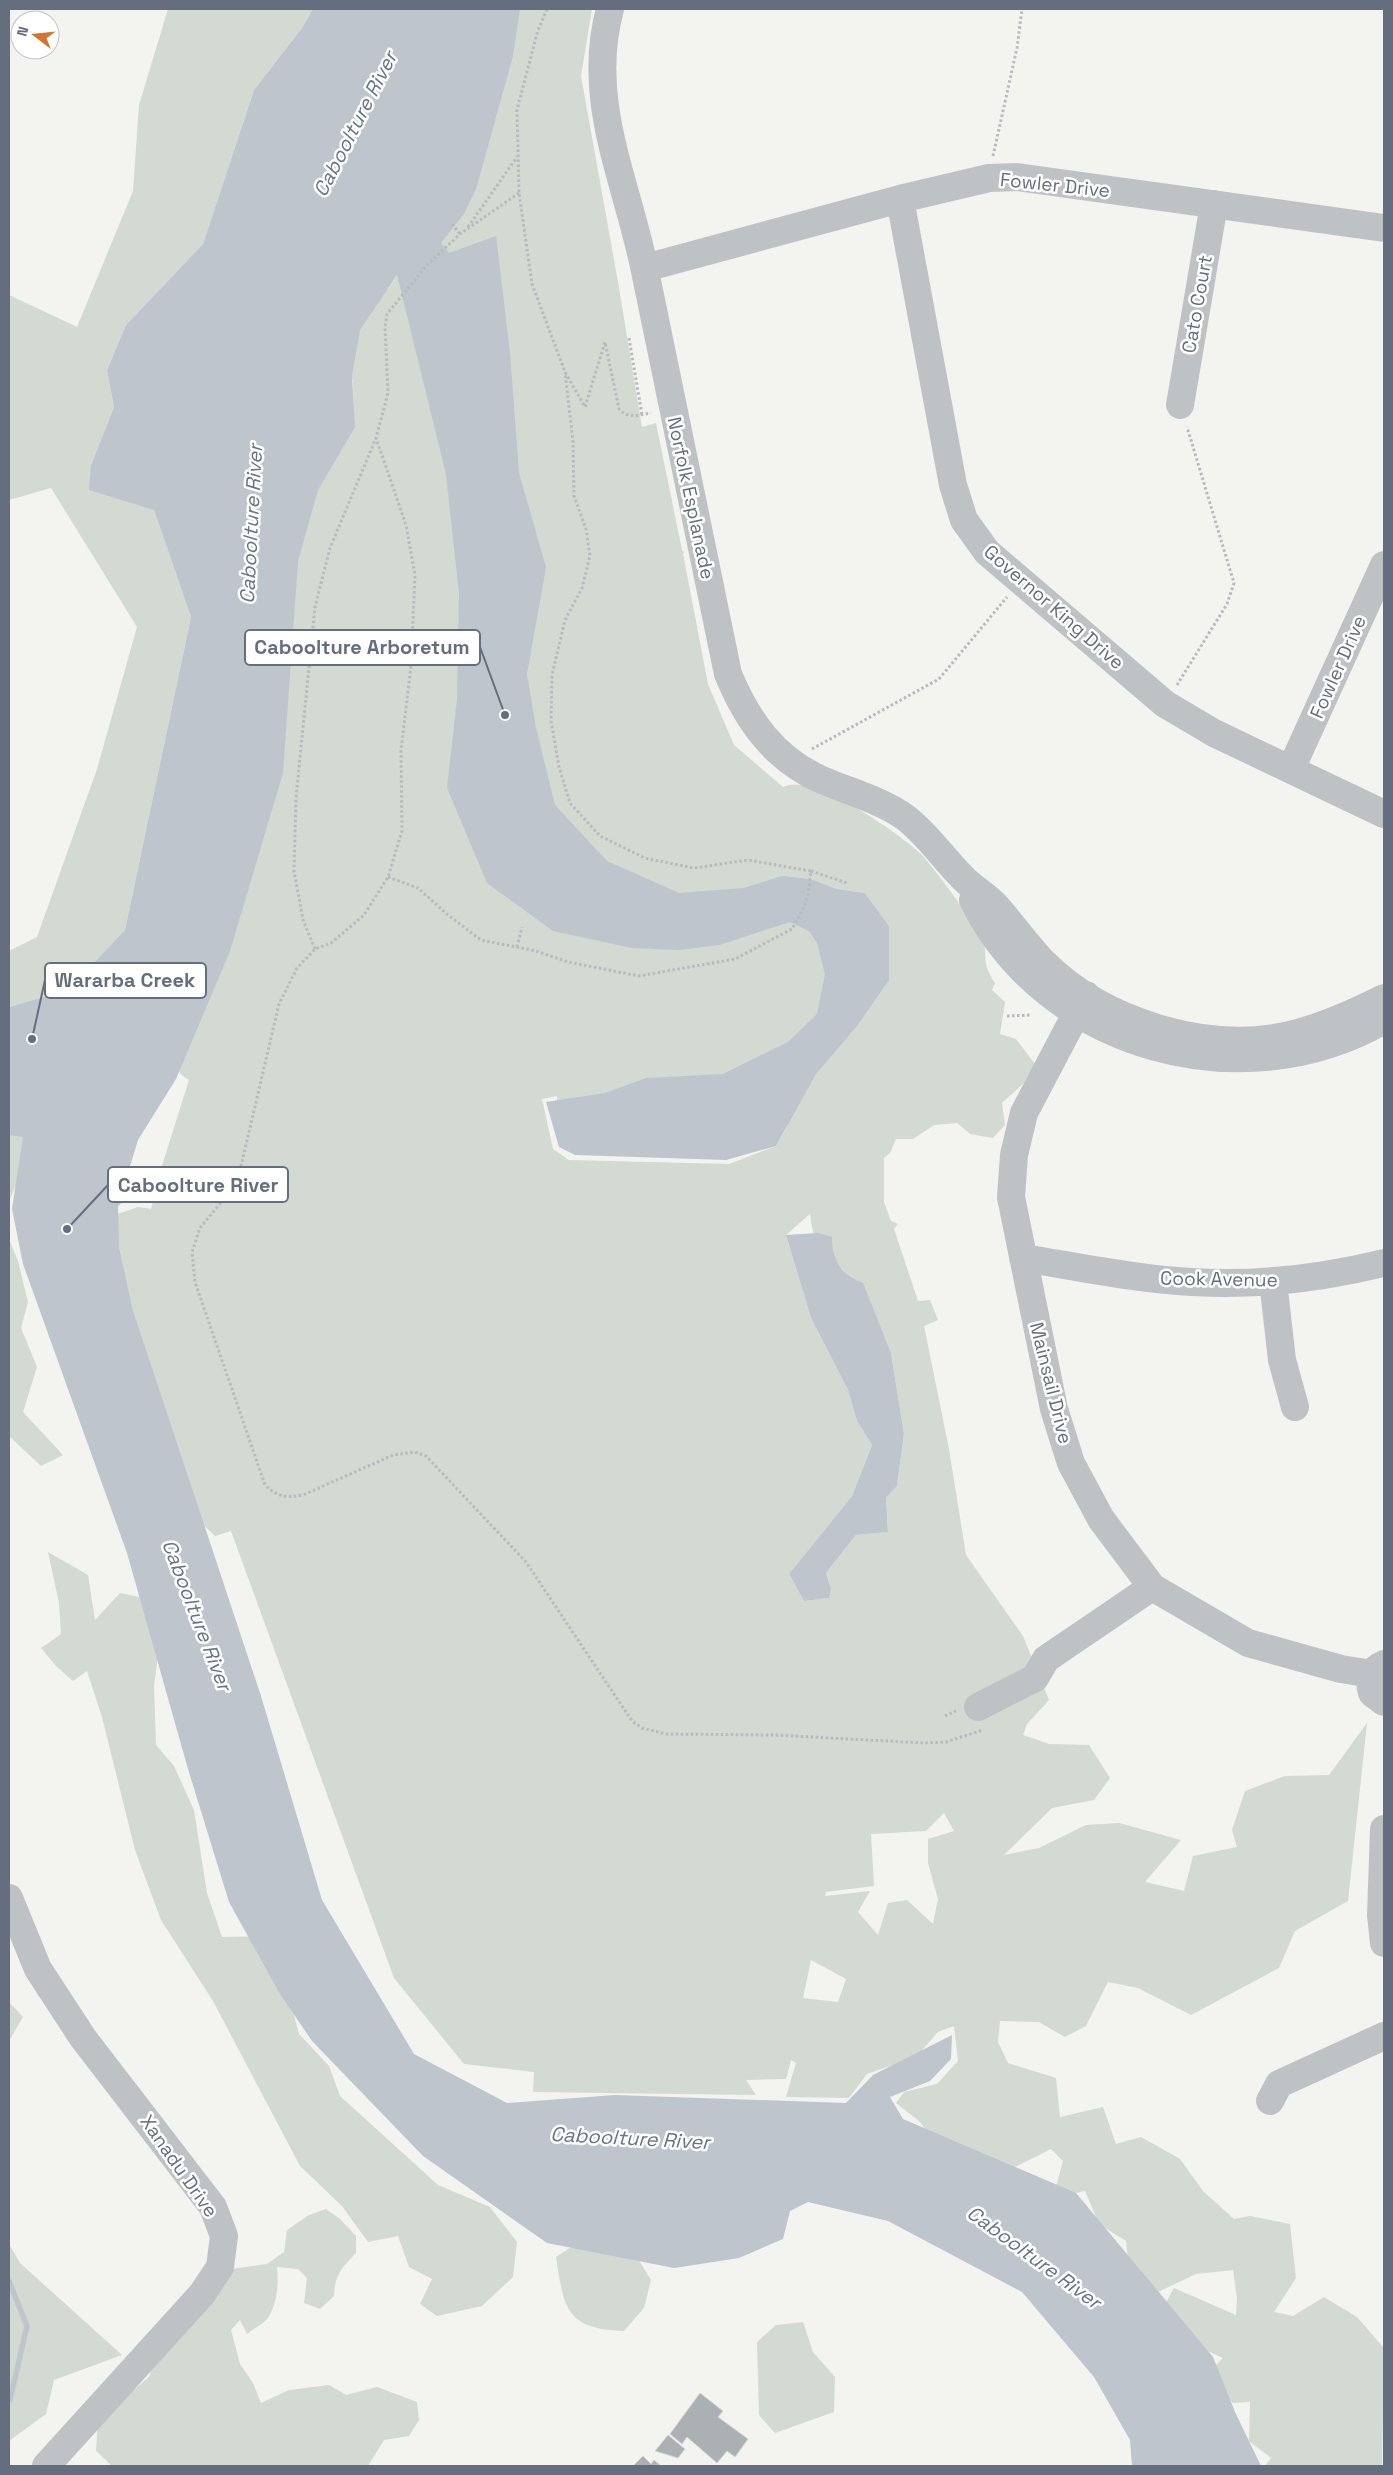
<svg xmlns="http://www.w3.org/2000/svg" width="1393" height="2475" font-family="'Space Grotesk',sans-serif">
<rect width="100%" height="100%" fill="#f3f3f0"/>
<!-- green -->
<path fill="#d3dad1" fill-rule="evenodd" d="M168 9H313L302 28 254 90 203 244 126 325 107 370 114 407 91 465 154 510 191 617 125 930 68 990 9 1007V951L37 937 97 769 137 627 51 488 9 500V295L77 327 133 191 139 105Z
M495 9H592L581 76 618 282 642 427 656 423 682 550 684 552 683 554 708 684 734 745 783 787C811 771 899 833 921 854 930 863 978 927 982 937 989 956 980 961 995 983L992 990 1005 1002 1000 1034 1016 1039 1035 1064 1023 1084 1002 1103 1005 1125 993 1138 970 1134 957 1123 934 1125 913 1139H896L890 1153 884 1158V1202L891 1221 898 1224 894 1229 918 1301 930 1300 938 1320 924 1326 949 1449 966 1555 1023 1636 1049 1700 1027 1724 1023 1735 1049 1744 1089 1745 1110 1778 1094 1800 1052 1808 1004 1855 1039 1848 1086 1825 1119 1823 1181 1840 1145 1882 1184 1891 1193 1856 1237 1847 1232 1830 1245 1791 1285 1776 1329 1775 1367 1723 1348 1901 1295 1931 1279 1968 1191 2015 1138 1988 1108 1982 1086 2026 1065 2037 1039 2022 1000 2021 998 2042 1008 2063 1056 2078 1060 2117 1103 2107 1116 2144 1141 2137 1180 2159 1203 2191 1234 2219 1250 2216 1290 2224 1296 2278 1274 2312 1293 2316 1324 2297 1357 2317 1384 2348 1382 2464 1384 2466H1265L1271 2458 1249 2441 1250 2402 1233 2403 1204 2377 1223 2358 1201 2348 1177 2330 1165 2304 1174 2288 1236 2315 1237 2298 1233 2270 1196 2274 1156 2293 1129 2270 1126 2241 1099 2224 1085 2191 1053 2198 1063 2161 1051 2149 1003 2173 941 2150 919 2121 896 2103 904 2092 937 2084 958 2061 954 2026 938 2032 916 2057 867 2074 849 2098 786 2097 796 2063 791 2060 786 2079 746 2080 756 2095 533 2092 534 2072 464 2064 394 1978 231 1531 215 1536 194 1516 112 1279 109 1217 138 1207 151 1209 161 1169 189 1080C172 1072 171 1047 171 1031L194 1012 218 955 211 933 221 904 239 883 233 862 254 840 257 812 269 788 259 760 276 747 263 733 261 700 282 682V662L264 658 252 633 281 619 287 603 276 580 285 553 300 531 289 511 303 470 354 418 353 381 349 371V312L366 289H388L398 274 469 197 461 175 442 165 459 147 480 110 469 87C479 69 491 55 513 57L514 46 491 41ZM810 880 837 889 865 893 889 926V959L866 1002 842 1028 821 1032 819 1049 807 1073 786 1080 780 1097 788 1109 782 1118 787 1127 776 1146 729 1164 569 1160 553 1149 542 1099 557 1096V1106L605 1101 645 1086 734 1077 765 1065 805 1039 828 1014 843 977 838 945 817 918 799 919 808 895ZM810 1214C812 1228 813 1241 826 1248L831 1267 842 1268 848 1278 858 1281 853 1286V1296L863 1308 872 1307 891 1353 904 1434 897 1486 886 1498 888 1532 856 1535 826 1573 831 1590 829 1598 804 1601 789 1574 852 1496 872 1445 857 1421 848 1390 811 1318 786 1235ZM944 1813 954 1831 928 1839V1863L938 1899 933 1924 907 1900 888 1903 878 1935 858 1912 870 1891 825 1896 826 1892 874 1886 871 1834 926 1831ZM811 1960 846 1979 838 2002 803 1998Z
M9 1091 34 1128 25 1164 10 1199 9 1239 18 1261 28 1302 21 1328 37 1367 23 1412 63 1455 41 1466 9 1436Z
M48 1552 88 1575 95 1620 120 1593 145 1598 160 1640 154 1686 156 1745 174 1766 194 1810 207 1893 222 1937 265 1936 291 2004 299 2034 329 2066 340 2096 438 2185 490 2207 517 2242 513 2277 482 2306 437 2316 420 2304 432 2279 409 2267 398 2236 368 2242 342 2206 300 2166 213 2001 161 1920 135 1850 102 1717 87 1671 73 1681 56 1666 41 1648 61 1634 59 1603Z
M9 2002 23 2017 9 2041Z
M326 2209 340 2219 356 2236V2253C341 2269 335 2274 334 2296L320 2309 304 2303 307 2278 298 2269 277 2267C279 2284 277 2305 267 2319 262 2325 253 2329 247 2334L240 2320 231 2330 240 2364 253 2383 261 2403 289 2390 329 2385 346 2395 377 2387 417 2402 419 2420 409 2436 384 2440 368 2466H112L96 2451 98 2420 149 2377 160 2345 225 2270 267 2264 284 2252 287 2230 309 2215Z
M9 2244 20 2263 122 2355 54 2380 46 2414 9 2441Z
M574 2245 632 2249 651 2280 644 2308 624 2331C566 2329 564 2309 556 2257Z
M803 2322 813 2352 835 2377 834 2412 775 2433 759 2415 757 2342 776 2325Z"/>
<!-- water -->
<path fill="#bec5cc" d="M313 9H520L513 56 476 189 464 214 441 243 449 253 496 236 510 353 519 473 546 567 527 674 536 728 555 805 607 861 679 893 744 888 782 876 810 879 837 889 865 893 889 926V980L857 1026 816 1074 776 1146 726 1160 575 1155 559 1147 546 1102 605 1093 646 1078 723 1074 788 1042 817 1014 825 974 817 943 809 931 790 922 719 945 679 950 632 948 553 931 487 883 447 788 457 699 459 594 446 474 397 275 360 330 352 375 355 427 318 490 298 561 283 773 230 951 176 1079 138 1140 126 1179 130 1196 118 1206 119 1248 133 1311 261 1696 322 1900 414 2054 507 2103 615 2095 846 2103 873 2075 952 2035 951 2059 930 2081 890 2097 903 2119 1076 2193 1213 2357 1235 2412 1261 2466H1132L1130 2440 1094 2377 1022 2292 888 2221 808 2202 790 2211 783 2239 739 2258 674 2268 547 2243 423 2156 312 2041 280 1994 229 1902 188 1769 127 1553 23 1264 12 1209 23 1137 9 1135V1007L68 990 125 930 191 617 154 510 89 490 91 465 114 407 107 370 126 325 203 244 254 90 302 28Z
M818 1233 832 1237C831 1259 842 1276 863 1283L891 1353 904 1434 897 1486 886 1498 888 1532 856 1535 826 1573 831 1590 829 1598 804 1601 789 1574 852 1496 872 1445 857 1421 848 1390 811 1318 786 1235Z"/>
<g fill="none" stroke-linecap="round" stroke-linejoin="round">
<!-- stream -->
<path stroke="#bec5cc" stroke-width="5.5" d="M9 2281 27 2326 10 2400"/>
</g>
<!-- building -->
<path fill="#abb0b5" stroke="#d4d5d3" d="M700 2393 723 2411 718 2417 748 2439 735 2457 727 2451 717 2463 687 2437 682 2444 670 2434Z
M668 2435 685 2449 678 2458 655 2451Z
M643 2456 651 2464 654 2460 660 2465 633 2466Z"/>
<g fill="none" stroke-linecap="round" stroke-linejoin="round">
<!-- path -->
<path stroke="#b9babd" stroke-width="3" stroke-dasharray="2.5 2.5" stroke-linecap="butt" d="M547 9 538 30 517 110 519 193 532 284 565 372 585 407 605 342 619 409C628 419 639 415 651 413
M993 156 1017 48 1022 9
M519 193 460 234 427 265 387 314 385 327 388 393 376 438 406 525 415 575 411 666 401 750 402 831 388 877 364 915 331 943 315 949 297 968 279 1004 237 1183 200 1228 192 1252 195 1282 265 1485C278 1497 286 1498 303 1495L393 1455 415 1452 426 1456 526 1562 632 1721 642 1728 666 1734 774 1735 924 1743 946 1742 983 1730
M452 224 460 234
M468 227 517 157
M629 338 642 415
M1177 685 1227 604 1234 583 1187 427
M812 749 939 679 1007 597
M811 871 847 883
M388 877 418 888 448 915 481 940 536 951 568 962 639 976 735 959 792 929 803 909 808 895 811 871 748 860 694 868 645 858 600 836 570 803 559 767 551 721 552 675 565 620 582 588 590 556 586 529 574 496 573 441 565 372
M517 947 522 927
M315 949 303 920 294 871 296 798 315 607 330 548 376 438
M1007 1016 1032 1015
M151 1200 154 1192C183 1202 209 1189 237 1180
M945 1716 956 1711"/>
<!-- minor -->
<path stroke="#bfc2c5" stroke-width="28" d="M610 9C585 101 627 181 645 271 673 405 700 540 728 674 747 720 774 759 822 780 850 792 881 800 906 818 928 835 943 858 962 877 972 888 986 895 996 906 1012 924 1026 944 1043 962 1103 1022 1206 1054 1290 1035 1323 1027 1354 1013 1384 998
M900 199 953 485 964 520 987 552 1165 704 1214 733 1384 814
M645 268 900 199 989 178 1017 177 1384 228
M1180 405 1214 204
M1291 769 1384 565
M973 900C1045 1048 1244 1102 1384 1020
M1086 995 1024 1113 1014 1155 1011 1197 1054 1409 1071 1463 1101 1519 1152 1587 1248 1643 1341 1669 1372 1674
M1023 1258C1079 1267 1136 1279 1192 1282 1257 1286 1322 1278 1384 1263
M1273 1281 1282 1360 1295 1407
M1384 1664C1371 1669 1368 1680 1372 1693L1384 1702
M978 1707 1035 1678 1046 1659 1152 1587
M1384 1829 1381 1915 1384 1943
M9 1898 38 1969 83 2038 213 2207 224 2236 220 2267 202 2294 46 2466
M1270 2101 1279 2084 1384 2036"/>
</g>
<g text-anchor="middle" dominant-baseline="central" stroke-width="5" stroke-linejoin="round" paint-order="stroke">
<!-- street labels -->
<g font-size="19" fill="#656e7e" stroke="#fff">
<text transform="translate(1055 185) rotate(6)">Fowler Drive</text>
<text transform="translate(1197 304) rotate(-80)">Cato Court</text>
<text transform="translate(691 498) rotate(78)">Norfolk Esplanade</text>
<text transform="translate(1054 607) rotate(41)">Governor King Drive</text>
<text transform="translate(1338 667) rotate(-66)">Fowler Drive</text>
<text transform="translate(1219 1279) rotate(1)">Cook Avenue</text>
<text transform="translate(1051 1383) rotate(76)">Mainsail Drive</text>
<text transform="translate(179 2166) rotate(55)">Xanadu Drive</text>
</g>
<!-- water labels -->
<g font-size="20" font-style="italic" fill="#657583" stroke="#fff">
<text transform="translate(355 124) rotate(-63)">Caboolture River</text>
<text transform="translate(251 524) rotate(-87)">Caboolture River</text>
<text transform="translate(197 1615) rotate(69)">Caboolture River</text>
<text transform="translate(630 2138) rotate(3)">Caboolture River</text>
<text transform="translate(1034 2257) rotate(36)">Caboolture River</text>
</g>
</g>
<!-- callouts -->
<path fill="none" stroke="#656e7e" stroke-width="2" d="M505 715L480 647M32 1039L45 980M67 1229L108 1185"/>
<g fill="#656e7e" stroke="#fff" stroke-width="2">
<circle cx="505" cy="715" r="5"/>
<circle cx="32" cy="1039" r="5"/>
<circle cx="67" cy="1229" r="5"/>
</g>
<g fill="#fff" stroke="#656e7e" stroke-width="2">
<rect x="245" y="630" width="235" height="35" rx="5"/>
<rect x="45" y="963" width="161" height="35" rx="5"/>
<rect x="108" y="1167" width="180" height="35" rx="5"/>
</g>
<g font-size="20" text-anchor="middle" font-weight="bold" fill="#656e7e">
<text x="362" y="654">Caboolture Arboretum</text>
<text x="125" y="987">Wararba Creek</text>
<text x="198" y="1192">Caboolture River</text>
</g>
<!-- border -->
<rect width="1393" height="2475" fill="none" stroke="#656e7e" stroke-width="20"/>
<!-- north arrow -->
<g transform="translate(35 35) rotate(286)"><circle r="24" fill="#ffffff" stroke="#c1c5cb"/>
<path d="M0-4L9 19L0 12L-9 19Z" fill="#d5742f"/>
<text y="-8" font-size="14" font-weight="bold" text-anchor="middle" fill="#656e7e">N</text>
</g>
</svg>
